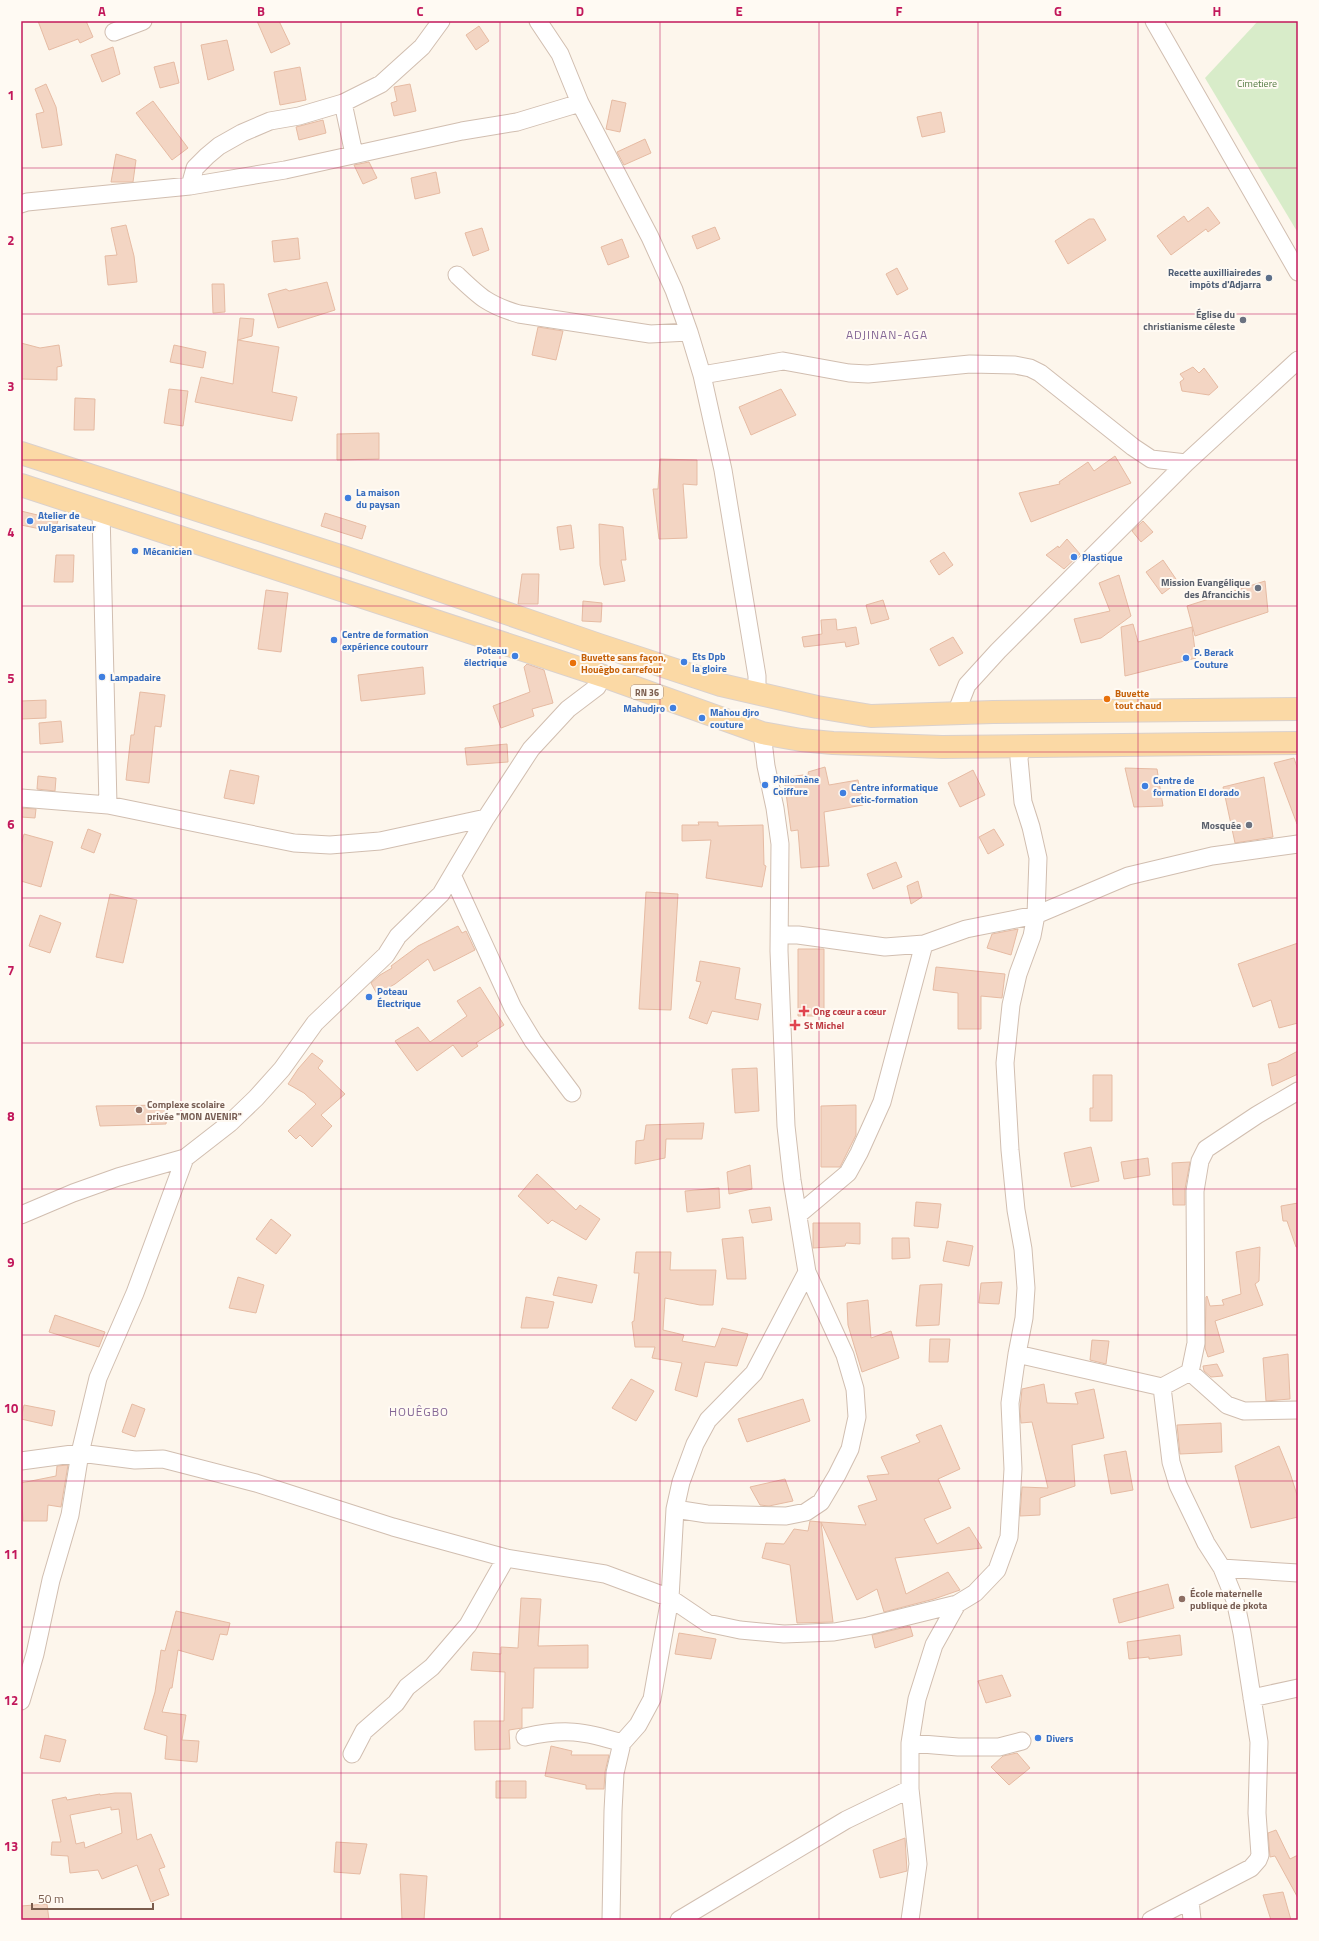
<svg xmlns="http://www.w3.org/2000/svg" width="1319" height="1941" font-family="'Titillium Web',sans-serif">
<rect width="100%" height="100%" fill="#fdf6ec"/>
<!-- green -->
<path fill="#d8ecc9" d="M1258 21H1298V233L1205 78Z"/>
<!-- building -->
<path fill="#f3d5c3" stroke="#e6bba3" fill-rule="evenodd" d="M38 21H86L93 37 80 43 78 39 49 50Z
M257 21H279L290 44 271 53Z
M479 26 489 41 476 50 466 35Z
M227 40 234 70 208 80 201 45Z
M113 47 120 74 102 82 91 55Z
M174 62 179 83 160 88 154 67Z
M300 67 306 100 280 105 274 72Z
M46 84 56 107 62 145 42 148 36 114 44 112 35 89Z
M410 84 416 111 394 116 391 103 397 101 394 87Z
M612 100 626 103 620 132 606 129Z
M153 101 188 148 172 160 136 113Z
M941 112 945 132 922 137 917 117Z
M323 120 326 133 299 140 296 127Z
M645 139 651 153 624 165 617 152Z
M116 154 136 160 133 182H111Z
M369 162 377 178 363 184 354 165Z
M436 172 440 193 415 199 411 178Z
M1208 207 1220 223 1208 232 1206 229 1171 255 1157 236 1184 216 1188 222Z
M1089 219H1094L1106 240 1068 264 1055 241Z
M126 225 134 256 137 282 108 285 105 256 117 255 111 228Z
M715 227 720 239 697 249 692 236Z
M482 228 489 250 473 256 465 233Z
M298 238 300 259 274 262 272 241Z
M622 239 629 257 608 265 601 247Z
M897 268 908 289 897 295 886 274Z
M327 282 335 310 278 328 268 294 286 289 289 291Z
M212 284H224L225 312 213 313Z
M240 318 254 319 252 336 238 340 279 347 272 392 297 397 292 421 195 402 201 377 233 384Z
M538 327 563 331 556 360 532 355Z
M21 343 40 348 59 345 62 366 57 367V380L21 379Z
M174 345 206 352 203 368 170 362Z
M1193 367 1199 373 1204 368 1218 387 1209 395 1182 391 1180 382 1184 379 1180 374Z
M169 389 188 391 183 426 164 423Z
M781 389 796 415 751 435 739 407Z
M75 398 95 399 94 430H74Z
M379 433V459L337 460V434Z
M1115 456 1131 483 1031 522 1019 493 1060 484 1059 482 1088 462 1094 471Z
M660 459 697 460V485L683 484 687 538 659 539 653 489H658Z
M21 511 58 520 55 532 21 525Z
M325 513 366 526 362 539 321 526Z
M1143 521 1153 532 1141 542 1132 531Z
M599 524 623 527 626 560H621L625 581 604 585 600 565Z
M571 525 574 548 560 550 557 527Z
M1067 539 1080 554 1064 569 1046 555 1058 546 1059 548Z
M944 552 953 565 939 575 930 561Z
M56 555H74L73 582H54Z
M1163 560 1178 582 1162 594 1146 572Z
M522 574H539L538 604H518Z
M1119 575 1131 616 1101 638 1081 643 1074 619 1110 611 1099 583Z
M1265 581 1268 612 1195 636 1187 606Z
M266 590 288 593 281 652 258 649Z
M883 600 889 619 871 624 866 605Z
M583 601 602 603 601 622 582 621Z
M836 619 837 630 856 627 859 644 846 647 845 642 804 647 802 637 822 634 821 620Z
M1133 624 1138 642 1192 627 1196 658 1125 676 1121 627Z
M953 637 963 653 939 666 930 649Z
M527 664 544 670 553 703 532 709 534 716 501 728 493 706 530 692 524 667Z
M423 667 425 694 361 701 358 675Z
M140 692 165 695 161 727 155 726 149 783 126 780 131 735H134Z
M46 700V718L21 719V701Z
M61 721 63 742 40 744 39 723Z
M507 744 508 762 467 765 465 748Z
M1294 758 1298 770 1297 824 1274 763Z
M825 767 829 785 858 780 863 805 824 812 829 866 801 868 798 830 791 831 784 778 809 774 808 772Z
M1125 768 1157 769 1163 806 1134 807Z
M230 770 259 776 254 804 224 798Z
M973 770 985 795 960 807 948 783Z
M38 776 56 778 55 791 37 789Z
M1264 777 1273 837 1235 843 1223 787Z
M21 808 36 809 35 818 21 817Z
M698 822H718V826L763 825 764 865 766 866 762 887 706 878 711 840 682 841V825H699Z
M88 829 101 834 94 853 81 848Z
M994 829 1004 845 988 854 979 837Z
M24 834 53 842 41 887 21 881V846Z
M896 862 902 877 873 889 867 874Z
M918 881 922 897 911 904 907 886Z
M646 892 678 894 671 1010 639 1009Z
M110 894 137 900 123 963 96 957Z
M40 915 61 923 50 953 29 946Z
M458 926 462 933 466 931 475 950 434 971 428 959 395 984 377 994 371 983 380 975 392 968 391 966 418 946Z
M1018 929 1011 955 987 948 992 934Z
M1298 943V1023L1279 1028 1271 1000 1253 1007 1238 964Z
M798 949H824V1016H798Z
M700 961 740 968 735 999 761 1004 758 1020 712 1011 707 1024 689 1018 701 982 696 981Z
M936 967 1005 974 1002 998 981 996V1029H958V993L933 990Z
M480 987 504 1025 476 1043 478 1046 462 1057 453 1045 417 1071 395 1041 418 1027 430 1042 467 1016 457 1001Z
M1298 1051V1074L1272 1086 1268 1064 1277 1062Z
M312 1053 323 1061 318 1068 345 1094 321 1115 332 1126 312 1147 300 1135 296 1139 288 1131 316 1104 304 1093 288 1084 298 1069Z
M757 1068 759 1111 735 1113 732 1069Z
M1093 1075H1112V1121H1090V1108H1093Z
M168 1105 166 1124 100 1126 96 1106Z
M856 1105V1135L840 1167H821V1106Z
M704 1123 702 1139H666L665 1158 635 1164 636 1141 644 1140 646 1125Z
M1091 1147 1099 1181 1071 1187 1064 1153Z
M1148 1158 1150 1175 1124 1179 1121 1162Z
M1190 1162 1185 1189V1205H1173L1172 1163Z
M750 1165 752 1189 729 1194 727 1172Z
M537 1174 576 1210 580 1205 600 1219 586 1240 552 1220 548 1224 518 1196Z
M719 1188 720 1208 687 1212 685 1191Z
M916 1202 941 1204 938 1228 914 1226Z
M1298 1203V1247H1296L1287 1221H1283L1281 1206Z
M770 1207 772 1220 752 1223 749 1210Z
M271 1219 291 1235 276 1254 256 1239Z
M813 1223H860V1244L846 1243 845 1246 813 1248Z
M743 1237 746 1279H727L722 1239Z
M892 1238H909L910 1258 892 1259Z
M947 1241 973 1246 969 1266 943 1261Z
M1260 1247 1259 1281 1255 1284 1263 1305 1215 1321 1224 1352 1208 1357 1205 1348 1206 1297 1207 1296 1210 1306 1224 1305 1222 1300 1241 1294 1236 1252Z
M636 1252H671L670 1270H716L713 1305H700L665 1298 663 1330 684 1335 682 1341 715 1347 722 1328 748 1334 737 1366 705 1362 697 1397 675 1390 682 1363 652 1358 655 1347H635L632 1322 634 1321 639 1273H634Z
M238 1277 264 1285 256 1313 229 1308Z
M558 1277 597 1285 592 1303 553 1295Z
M1002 1282 999 1304 979 1303 981 1283Z
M942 1284 939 1325 916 1326 920 1285Z
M526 1297 554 1302 548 1328H521Z
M868 1300 871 1338 891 1331 899 1358 862 1372 848 1325 847 1303Z
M55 1315 105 1332 99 1347 49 1332Z
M930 1339H950L948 1362H929Z
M1092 1340 1109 1341 1106 1364 1090 1360Z
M1288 1354 1290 1399 1266 1401 1263 1358Z
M1217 1364 1223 1376 1211 1377 1204 1371 1203 1366Z
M631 1379 654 1391 636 1421 612 1408Z
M1044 1384 1047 1403 1078 1404 1075 1393 1094 1389 1104 1438 1072 1445 1075 1486 1040 1498V1515L1020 1516 1022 1487 1048 1488 1032 1422 1021 1423 1020 1410 1022 1389Z
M803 1399 810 1421 747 1442 738 1419Z
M132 1404 145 1409 135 1437 122 1432Z
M24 1405 55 1411 52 1426 21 1419Z
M1221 1423 1222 1452 1180 1454 1177 1425Z
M941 1425 960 1469 938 1479 951 1508 924 1519 937 1544 969 1527 982 1548 895 1558 906 1594 948 1572 960 1590 934 1599 884 1612 877 1589 857 1600 821 1522 866 1525 858 1506 877 1500 867 1476 889 1474 881 1457 920 1442 916 1435Z
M1279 1446 1290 1473 1298 1498V1517L1251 1528 1235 1466Z
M1126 1451 1133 1490 1111 1494 1104 1455Z
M68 1465 61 1507 48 1505 47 1521H23L21 1483 56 1476 57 1466Z
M785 1479 793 1501 769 1506 760 1505 750 1487Z
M810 1521 821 1522 833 1622 797 1623 790 1565 762 1558 766 1543 784 1544 794 1529 808 1531Z
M1168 1584 1174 1608 1119 1623 1113 1599Z
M521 1598 541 1599 538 1646 588 1645V1668H534L533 1708H522V1728L509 1730 510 1749 475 1750 474 1721H504L505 1672 471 1670 473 1652 501 1654V1647L518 1648Z
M176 1611 230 1623 227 1635 220 1634 213 1660 178 1650 172 1688H170L162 1712 186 1715 182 1740 199 1741 197 1762 165 1759 167 1736 144 1729 155 1692 161 1650 165 1651Z
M910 1626 913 1636 875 1648 872 1635Z
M679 1633 716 1639 711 1659 675 1654Z
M1180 1635 1182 1655 1149 1659V1657L1129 1659 1127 1642Z
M1002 1675 1011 1696 986 1703 978 1681Z
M45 1735 66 1740 60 1762 40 1758Z
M551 1746 572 1751 571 1755H609L605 1772 604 1789H586V1785L545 1776Z
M1017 1753 1030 1768 1009 1785 991 1767 1003 1756Z
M496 1781H526V1798H496Z
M115 1793H131L137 1840 151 1834 165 1867 159 1869 169 1895 151 1902 137 1865 102 1879 98 1870 70 1873 68 1856 51 1855 52 1842H61L52 1800 66 1797 67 1800 100 1794V1795ZM111 1807V1810L119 1809 122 1833 85 1848 84 1842 76 1844 70 1815Z
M1276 1830 1290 1859 1298 1855V1898L1275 1856 1270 1857 1268 1833Z
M905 1838 907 1871 880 1878 873 1850Z
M336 1842 367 1844 360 1874 334 1872Z
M400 1874 427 1876 424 1920H402Z
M1283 1892 1291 1920H1271L1263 1895Z
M47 1904 49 1920H21V1906Z"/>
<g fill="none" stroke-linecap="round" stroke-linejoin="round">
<defs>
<path id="minor" d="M538 21 560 54 580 103 650 237 674 290 689 332 702 375 723 470 757 676V693
M1154 21 1298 272
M114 32 143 21
M343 103 381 84 422 47 441 21
M190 186 195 168 207 156 219 146 242 133 270 121 299 116 343 103 354 154
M21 204 27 202 190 186 285 170 462 131 517 122 580 103
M457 275C480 297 488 305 519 314L650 334 689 332
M702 375 783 361 849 373 868 374 970 364 1015 365 1030 368 1040 373 1133 447 1151 459 1186 463
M101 511 108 805
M956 713 967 685 998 651 1186 463 1298 360
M21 798 108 805 294 843 330 845 380 841 486 818
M453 877 513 1008 533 1041 572 1093
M780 935H798L885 947 924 944 966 929 1036 915 1128 876 1212 856 1298 844
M21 1215 73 1193 118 1177 185 1158 230 1123 256 1098 282 1069 315 1023 386 955 398 936 441 894 486 818 531 749 568 709 597 687 603 676
M798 1215 848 1173 859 1153 882 1102 924 944
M1017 1354 1162 1387 1190 1372
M1190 1372 1196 1343 1195 1191 1200 1161 1206 1149 1257 1115 1298 1091
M1190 1372 1227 1405 1244 1411 1298 1410
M21 1461 80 1453 135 1460 163 1459 256 1483 393 1527 506 1558 605 1574 670 1598 707 1623 740 1630 784 1634 834 1632 868 1626 957 1604 975 1593 997 1570 1009 1537 1013 1469 1010 1403 1017 1354 1024 1318 1026 1288 1023 1249 1016 1210 1010 1150 1005 1063 1011 1005 1018 974 1032 936 1036 915 1038 858 1031 827 1023 802 1019 759 1021 747
M675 1509 707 1514 786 1516 806 1512 821 1502 837 1475 850 1449 857 1417 855 1389 845 1355 807 1272
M1222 1568 1298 1573
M1252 1698 1298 1688
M21 1701 35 1654 51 1580 70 1515 80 1453 98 1378 135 1293 185 1158
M525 1737C564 1728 584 1731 622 1743
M910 1743 958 1747H999L1022 1741
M352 1754 364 1731 396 1703 407 1687 432 1667 468 1625 506 1558
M1190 1900 1192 1920
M611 1920 613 1811 615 1773 622 1743 638 1725 652 1699 670 1598 675 1509 681 1482 695 1444 708 1420 754 1373 807 1272 792 1180 786 1126 779 951 780 844 775 808 766 766 762 733
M679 1920 846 1820 910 1789
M910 1920 918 1864 910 1789V1743L917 1699 934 1645 957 1604
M1151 1920 1251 1868 1258 1860 1260 1855 1257 1813 1259 1742 1242 1633 1235 1600 1222 1568 1206 1543 1178 1485 1171 1462 1162 1387"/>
<path id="primary" d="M21 453 343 557 599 645 721 685 817 707 871 716 993 712 1298 709
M21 485 603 676 762 733 801 740 833 743 942 747 1298 743"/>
</defs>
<!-- minor casing -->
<use href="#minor" stroke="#d1beb0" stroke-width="19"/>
<!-- primary casing -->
<use href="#primary" stroke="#dad1cd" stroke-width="24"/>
<!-- minor -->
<use href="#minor" stroke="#fff" stroke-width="17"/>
<!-- primary -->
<use href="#primary" stroke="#fbd9a5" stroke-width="22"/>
</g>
<!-- grid -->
<path fill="none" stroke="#c2185b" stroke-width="1" stroke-opacity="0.55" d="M181 21V1920M341 21V1920M500 21V1920M660 21V1920M819 21V1920M978 21V1920M1138 21V1920M21 168H1298M21 314H1298M21 460H1298M21 606H1298M21 752H1298M21 898H1298M21 1043H1298M21 1189H1298M21 1335H1298M21 1481H1298M21 1627H1298M21 1773H1298"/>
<!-- markers -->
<circle fill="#5c6f8a" stroke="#fffaf3" stroke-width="1.5" cx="1269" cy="278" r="4"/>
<g fill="#6b7280" stroke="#fffaf3" stroke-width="1.5">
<circle cx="1243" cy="320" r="4"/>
<circle cx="1258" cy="588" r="4"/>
<circle cx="1249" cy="825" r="4"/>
</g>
<g fill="#3f7fe0" stroke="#fffaf3" stroke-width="1.5">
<circle cx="348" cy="498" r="4"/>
<circle cx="30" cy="521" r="4"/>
<circle cx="135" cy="551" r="4"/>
<circle cx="1074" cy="557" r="4"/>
<circle cx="334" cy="640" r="4"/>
<circle cx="515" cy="656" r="4"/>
<circle cx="1186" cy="658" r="4"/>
<circle cx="684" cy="662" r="4"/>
<circle cx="102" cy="677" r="4"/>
<circle cx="673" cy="708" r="4"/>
<circle cx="702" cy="718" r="4"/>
<circle cx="765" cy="785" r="4"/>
<circle cx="1145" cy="786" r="4"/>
<circle cx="843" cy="793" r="4"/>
<circle cx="369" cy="997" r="4"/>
<circle cx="1038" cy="1738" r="4"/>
</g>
<g fill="#e8710a" stroke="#fffaf3" stroke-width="1.5">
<circle cx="573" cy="663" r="4"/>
<circle cx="1107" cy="699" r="4"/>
</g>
<g fill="#e0444e" stroke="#fffaf3" stroke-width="1.5">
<path d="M802 1005h4v4h4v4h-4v4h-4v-4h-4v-4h4z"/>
<path d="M793 1019h4v4h4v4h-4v4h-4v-4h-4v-4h4z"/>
</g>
<g fill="#8d6e63" stroke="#fffaf3" stroke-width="1.5">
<circle cx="139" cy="1110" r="4"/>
<circle cx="1182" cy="1599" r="4"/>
</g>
<g text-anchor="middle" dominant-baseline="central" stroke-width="4" stroke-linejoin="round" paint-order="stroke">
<!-- shield labels -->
<rect fill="#fffaf3" stroke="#a28b7f" stroke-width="1" x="631" y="685" width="32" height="14" rx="3"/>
<g font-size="9" font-weight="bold" fill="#7a5c4d">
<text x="647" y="692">RN 36</text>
</g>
<!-- park labels -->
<g font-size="10" fill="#537a41" stroke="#fffaf3">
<text x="1257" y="83">Cimetiere</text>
</g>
<!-- service labels -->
<g font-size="10" font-weight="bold" fill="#4e5e75" stroke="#fffaf3" text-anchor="end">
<text x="1261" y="272">Recette auxilliairedes<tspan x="1261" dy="12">impôts d'Adjarra</tspan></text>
</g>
<!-- worship labels -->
<g font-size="10" font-weight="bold" fill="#5b616d" stroke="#fffaf3" text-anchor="end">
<text x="1235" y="314">Église du<tspan x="1235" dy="12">christianisme céleste</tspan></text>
<text x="1250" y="582">Mission Evangélique<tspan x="1250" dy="12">des Afrancichis</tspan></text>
<text x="1241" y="825">Mosquée</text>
</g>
<!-- shop labels -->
<g font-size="10" font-weight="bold" fill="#366cbe" stroke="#fffaf3" text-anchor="start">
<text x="356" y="492">La maison<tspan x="356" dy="12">du paysan</tspan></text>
<text x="38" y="515">Atelier de<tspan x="38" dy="12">vulgarisateur</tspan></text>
<text x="143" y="551">Mécanicien</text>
<text x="1082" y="557">Plastique</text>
<text x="342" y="634">Centre de formation<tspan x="342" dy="12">expérience coutourr</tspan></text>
<text x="507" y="650" text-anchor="end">Poteau<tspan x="507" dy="12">électrique</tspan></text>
<text x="1194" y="652">P. Berack<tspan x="1194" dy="12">Couture</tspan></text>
<text x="692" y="656">Ets Dpb<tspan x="692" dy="12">la gloire</tspan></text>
<text x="110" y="677">Lampadaire</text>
<text x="665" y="708" text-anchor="end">Mahudjro</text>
<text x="710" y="712">Mahou djro<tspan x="710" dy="12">couture</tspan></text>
<text x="773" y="779">Philomène<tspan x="773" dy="12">Coiffure</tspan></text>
<text x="1153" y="780">Centre de<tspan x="1153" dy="12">formation El dorado</tspan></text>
<text x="851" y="787">Centre informatique<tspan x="851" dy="12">cetic-formation</tspan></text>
<text x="377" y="991">Poteau<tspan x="377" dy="12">Électrique</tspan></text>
<text x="1046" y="1738">Divers</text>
</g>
<!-- food labels -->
<g font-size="10" font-weight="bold" fill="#c56008" stroke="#fffaf3" text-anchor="start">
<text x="581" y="657">Buvette sans façon,<tspan x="581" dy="12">Houêgbo carrefour</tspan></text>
<text x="1115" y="693">Buvette<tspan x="1115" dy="12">tout chaud</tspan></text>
</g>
<!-- health labels -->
<g font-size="10" font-weight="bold" fill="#be3a42" stroke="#fffaf3" text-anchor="start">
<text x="813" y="1011">Ong cœur a cœur</text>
<text x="804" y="1025">St Michel</text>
</g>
<!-- education labels -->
<g font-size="10" font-weight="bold" fill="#785e54" stroke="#fffaf3" text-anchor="start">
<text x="147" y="1104">Complexe scolaire<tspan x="147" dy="12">privée "MON AVENIR"</tspan></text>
<text x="1190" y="1593">École maternelle<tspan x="1190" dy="12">publique de pkota</tspan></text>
</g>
<!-- quarter labels -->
<g font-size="12" letter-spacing="1" fill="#846695" stroke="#fffaf3">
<text x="887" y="334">ADJINAN-AGA</text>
<text x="419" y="1411">HOUÊGBO</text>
</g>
</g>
<!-- border -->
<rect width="1319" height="1941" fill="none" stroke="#fffaf3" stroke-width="44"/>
<!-- scale -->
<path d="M32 1903v6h121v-6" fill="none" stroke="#7a5c4d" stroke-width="2"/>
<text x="38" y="1903" font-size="12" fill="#7a5c4d" stroke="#fffaf3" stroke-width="3" paint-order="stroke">50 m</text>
<rect x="22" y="22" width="1275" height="1897" fill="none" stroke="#c2185b" stroke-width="1.5"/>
<g font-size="13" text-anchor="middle" font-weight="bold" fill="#c2185b">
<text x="102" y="16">A</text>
<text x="261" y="16">B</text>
<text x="420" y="16">C</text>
<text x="580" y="16">D</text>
<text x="739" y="16">E</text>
<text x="899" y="16">F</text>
<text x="1058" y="16">G</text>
<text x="1217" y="16">H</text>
<text x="11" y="100">1</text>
<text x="11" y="245">2</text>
<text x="11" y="391">3</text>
<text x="11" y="537">4</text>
<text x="11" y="683">5</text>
<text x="11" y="829">6</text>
<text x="11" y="975">7</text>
<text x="11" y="1121">8</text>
<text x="11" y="1267">9</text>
<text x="11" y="1413">10</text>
<text x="11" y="1559">11</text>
<text x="11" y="1705">12</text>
<text x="11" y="1851">13</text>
</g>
</svg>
